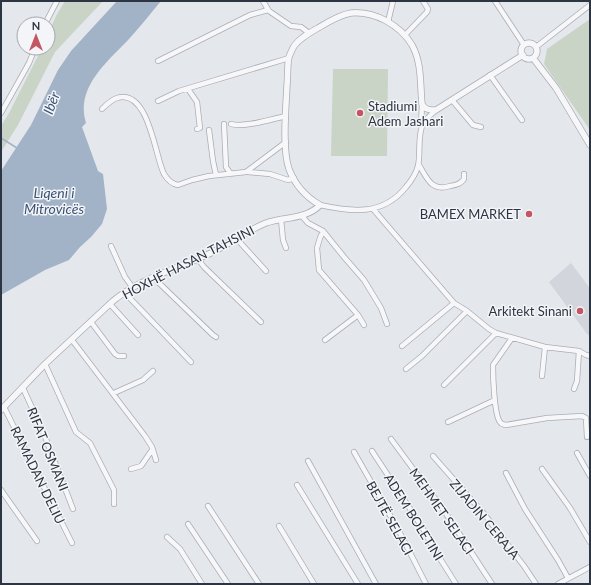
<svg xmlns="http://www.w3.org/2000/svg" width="591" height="585" font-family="Lato,sans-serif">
<rect width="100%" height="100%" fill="#e4e7eb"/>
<!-- built -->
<path fill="#d2d6dc" d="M571 263 589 287 590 286V336L587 334 549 282Z"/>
<!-- green -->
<path fill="#c9d4c6" d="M65 1H103L55 52 18 125 1 152V126L9 113 42 48H48V34L56 16Z
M590 19V130L544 64 547 49Z
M333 69H388L387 156H331Z"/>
<!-- water -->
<path fill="#a3b3c7" d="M117 1H161C150 14 140 27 129 39 107 62 75 88 86 123L82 127 98 171 103 174 107 209 102 224 91 237 80 247 69 260 45 270 1 295V171L31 125 58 70 71 51Z"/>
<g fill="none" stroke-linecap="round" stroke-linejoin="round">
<!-- stream -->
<path stroke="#a3b3c7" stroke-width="1.5" d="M1 138 17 148"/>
<defs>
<path id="minor" d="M263 1 269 11 291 26 301 27 309 33
M495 1 524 45
M388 22 393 1
M45 24 57 1
M405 35 427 12 428 9 423 1
M536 47 590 5
M158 61 250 15 268 10
M490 75 522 120
M188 89 197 102 200 128 197 129
M452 100 473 125 481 127
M158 101 179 91 289 58
M102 109C106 105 111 100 117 98 149 88 155 157 164 174 167 179 172 184 178 185L192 180 209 176 246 172 286 142
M1 113 29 63 35 48
M224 124 226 167 231 174
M231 124C244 128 272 119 286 116
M421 126 422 104
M209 130 213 161 216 175
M419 165C427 178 431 192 450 186 456 185 461 184 464 179V174
M248 172 270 174 288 180 294 178
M320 205C352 212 383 216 406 187 411 181 416 174 418 166 421 153 417 136 423 124 426 118 432 114 436 110
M373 209 454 303 467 311 489 329 496 333 545 347 579 351 586 355 590 356
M301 215 308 223 323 231 320 238 317 248 319 270 358 315 364 325
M281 219 283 240 286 248
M323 231 344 257 364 280 381 308 387 324
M236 238 266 271
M111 246 125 277 133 288
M198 259 204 267 261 322
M155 277 158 282 213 335 216 337
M124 292 191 362
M110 304 138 335
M91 322 115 354 118 356H124
M512 338 493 365C493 376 494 414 500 422 502 425 503 424 506 425L547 418 582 416 586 418 587 437
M72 340 145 436 152 447 156 460
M325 340 358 315
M402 346 454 303
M45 364 76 432 90 443 114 490V504
M406 369 422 356 467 311
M542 376 545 347
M444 385 496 333
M23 388 44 434 73 509
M574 389 577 381 579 351
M114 393 143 380 153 371
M4 407 72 543
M448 422 495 400
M391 439 445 512 492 584
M372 451 422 527 434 549 456 584
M354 452 399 531 426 584
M577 453 590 476
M433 456 485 515 524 566 536 584
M308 461 376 584
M131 469 141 466 152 450
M542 469 570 508 590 542
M506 473 525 509 558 560 568 578
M297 485 358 584
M1 490 37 541
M208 506 259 584
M188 524 228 584
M279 526 314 584
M167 537 180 549 202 584
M558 584 590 567"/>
<path id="tertiary" d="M521 51a8 8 0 1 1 16 0a8 8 0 1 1-16 0Z
M533 58 556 88 590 145
M1 410 45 364 113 301C142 277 181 268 215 251 232 242 248 230 266 223 284 217 307 219 320 205 306 197 295 185 289 169 282 149 286 107 287 85 288 76 287 66 289 57 290 54 292 50 294 46 300 38 309 33 318 28 328 22 339 15 351 13 375 11 400 25 412 45 422 63 420 84 422 104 425 110 430 110 436 110L523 55"/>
</defs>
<!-- minor casing -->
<use href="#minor" stroke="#a9aeb5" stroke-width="6"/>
<!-- tertiary casing -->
<use href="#tertiary" stroke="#a9aeb5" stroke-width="7"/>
<!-- minor -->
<use href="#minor" stroke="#f7f7f9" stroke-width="4.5"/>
<!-- tertiary -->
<use href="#tertiary" stroke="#f7f7f9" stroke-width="5.5"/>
</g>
<!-- markers -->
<g fill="#c45563" stroke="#f4f5f8" stroke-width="1.5">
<circle cx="360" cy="113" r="4"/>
<circle cx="529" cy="214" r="4"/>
<circle cx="580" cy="311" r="4"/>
</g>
<g text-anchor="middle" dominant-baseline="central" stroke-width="3" stroke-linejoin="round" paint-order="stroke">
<!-- poi labels -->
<g font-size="13" fill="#2d3442" stroke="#f4f5f8" text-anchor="end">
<text x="368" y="106" text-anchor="start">Stadiumi<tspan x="368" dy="15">Adem Jashari</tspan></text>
<text x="521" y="214">BAMEX MARKET</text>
<text x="572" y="311">Arkitekt Sinani</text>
</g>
<!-- street labels -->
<g font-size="13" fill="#2d3442" stroke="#f4f5f8">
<text transform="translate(188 262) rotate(-27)">HOXHË HASAN TAHSINI</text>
<text transform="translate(48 449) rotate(68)">RIFAT OSMANI</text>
<text transform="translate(38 475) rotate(64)">RAMADAN DELIU</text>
<text transform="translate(442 511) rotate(55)">MEHMET SELACI</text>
<text transform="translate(414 517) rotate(58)">ADEM BOLETINI</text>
<text transform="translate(390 518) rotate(61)">BEJTË SELACI</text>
<text transform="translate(485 519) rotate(50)">ZIJADIN CERAJA</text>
</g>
<!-- water labels -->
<g font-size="14" font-style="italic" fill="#3a5273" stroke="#f4f5f8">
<text transform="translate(51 103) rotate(-70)">Ibër</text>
<text x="54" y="192">Liqeni i<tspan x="54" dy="16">Mitrovicës</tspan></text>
</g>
</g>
<!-- border -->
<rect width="591" height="585" fill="none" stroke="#2d3442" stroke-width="4"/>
<!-- north arrow -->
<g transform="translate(36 36)"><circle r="19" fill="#f4f5f8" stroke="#a4a8af"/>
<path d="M0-3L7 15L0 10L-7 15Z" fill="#c45563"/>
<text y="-6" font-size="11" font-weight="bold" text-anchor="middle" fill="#2d3442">N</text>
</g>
</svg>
